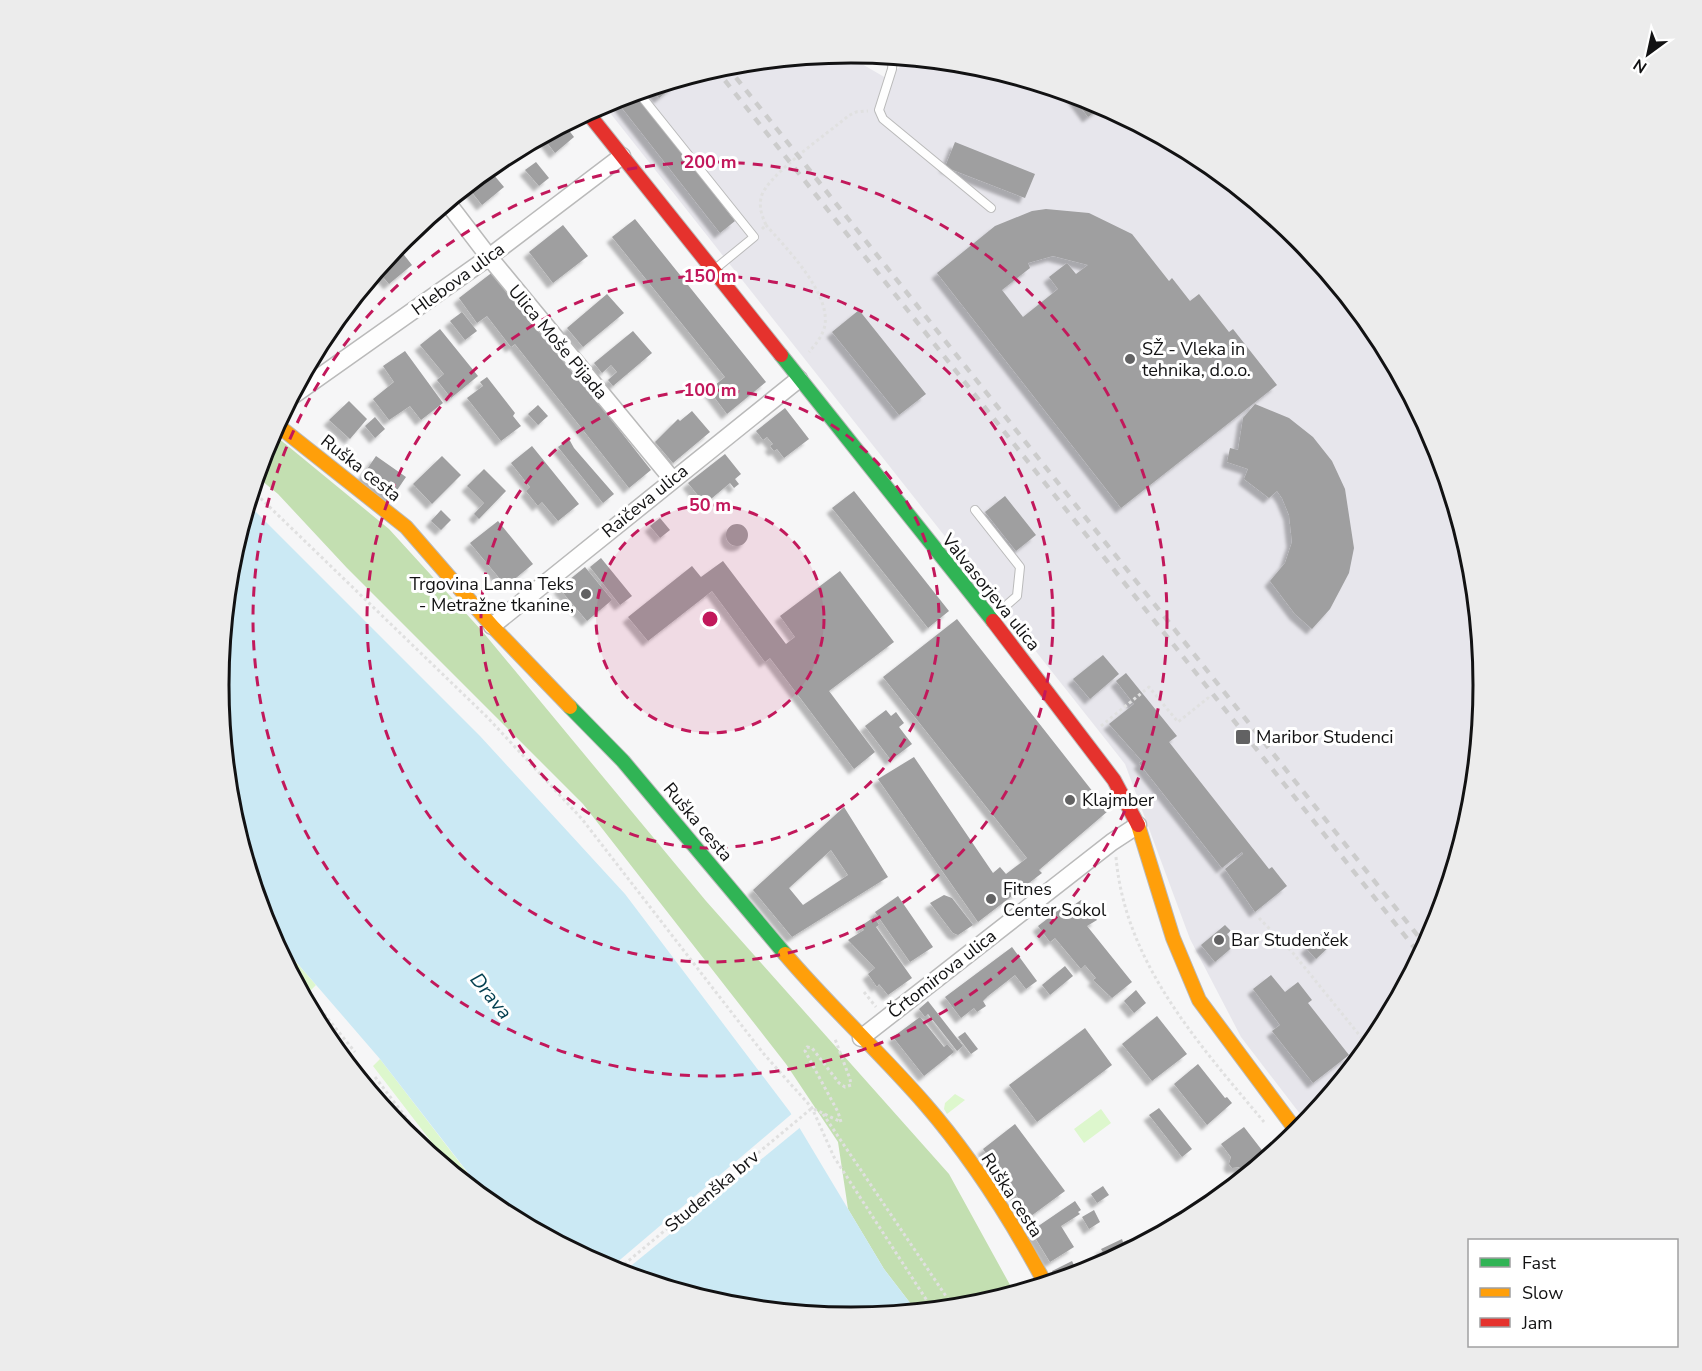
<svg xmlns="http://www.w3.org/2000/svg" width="1702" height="1371" font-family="'Nunito Sans',sans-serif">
<defs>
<filter id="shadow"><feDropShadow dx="-5.5" dy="5.5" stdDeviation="1.5" flood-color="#0004"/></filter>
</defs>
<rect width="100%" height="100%" fill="#f6f6f7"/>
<!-- built -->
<path fill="#e7e6ec" d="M843 53 886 78 911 58 975 65 1094 101 1203 159 1299 238 1378 334 1436 444 1472 562 1484 686 1472 809 1436 928 1377 1037 1307 1123 1241 1037 1190 939 1125 764 603 104 728 65Z"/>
<!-- green -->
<path fill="#ddf7cd" d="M266 928 316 985 310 991 285 963Z
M380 1059 496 1210 460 1179 373 1066Z
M955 1094 965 1100 947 1114 944 1109 945 1103Z
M1101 1109 1111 1123 1084 1143 1074 1129Z"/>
<!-- forest -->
<path fill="#c3dfb1" d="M272 433 389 529 482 631 706 901 949 1174 1015 1294 974 1306 917 1312 884 1269 848 1209 838 1142 786 1064 583 804 347 568 278 494 256 476Z"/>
<!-- water -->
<path fill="#cbe9f4" d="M248 504 480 736 625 894 790 1112 884 1269 917 1312 851 1318 727 1306 608 1270 496 1209 380 1059 266 927 230 809 218 685 230 562Z"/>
<!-- pier -->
<path fill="#f6f6f7" d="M794 1112 802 1126 621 1274 608 1270Z"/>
<!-- building -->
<path fill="#9f9fa0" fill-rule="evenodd" filter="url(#shadow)" d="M673 81 675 85 659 98 651 88Z
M635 93 735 221 720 233 615 99Z
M1071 94 1094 101 1103 106 1088 117Z
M564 124 574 137 555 153 542 136Z
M955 142 1035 174 1025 198 945 167Z
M513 152 515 155 507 162 503 157Z
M536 162 549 178 539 186 525 170Z
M488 168 504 187 482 205 467 186Z
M1046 209 1089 213 1132 234 1169 281 1172 278 1190 301 1199 294 1229 332 1233 329 1277 385 1121 508 937 273 995 226 1032 211ZM1053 256 1088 265 1076 274 1067 263 1049 277 1058 289 1023 317 1002 290 1030 268 1028 263Z
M635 219 766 382 727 414 709 390 725 377 612 237Z
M563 225 588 256 553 283 529 252Z
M397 246 412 265 389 284 377 270Z
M494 271 651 470 629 488 515 344 511 347 487 316 477 323 459 298Z
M607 294 624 313 583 347 567 328Z
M859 310 926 394 899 415 832 332Z
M462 312 477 331 465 340 450 321Z
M440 329 478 376 451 398 437 380 444 374 420 345Z
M633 331 652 353 613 386 608 380 617 372 611 365 602 373 594 363Z
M405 351 443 403 421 420 410 406 389 420 373 399 394 382 383 366Z
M487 377 515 413 513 416 521 426 501 441 467 398 483 386 480 382Z
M349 401 367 419 350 439 329 420Z
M1255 404 1289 418 1313 437 1332 461 1345 489 1354 548 1349 573 1330 609 1312 629 1295 614 1270 581 1285 563 1292 542 1289 515 1282 498 1277 491 1269 498 1244 479 1248 469 1227 462 1230 448 1238 450 1243 418Z
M538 405 548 416 538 425 528 414Z
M785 408 809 439 784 458 777 449 774 451 770 446 773 444 767 437 763 440 756 431Z
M692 411 710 432 673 463 655 442 678 419 680 421Z
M375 417 385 429 375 438 365 426Z
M569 439 574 448 614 494 603 503 558 447Z
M532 446 579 504 558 521 542 502 538 506 526 491 530 487 511 463Z
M725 454 741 474 735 479 739 484 734 488 730 483 705 504 688 483Z
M376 456 406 477 391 499 361 478Z
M442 456 461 475 432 504 413 484Z
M484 469 506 491 479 519 474 514 484 503 467 486Z
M854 491 949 611 928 628 832 508Z
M1005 496 1036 535 1016 551 985 512Z
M441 510 451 520 441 530 431 521Z
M660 518 670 530 660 538 650 526Z
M498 521 533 564 506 586 470 543Z
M726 535a11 11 0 1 1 22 0a11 11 0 1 1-22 0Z
M601 558 632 596 620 605 590 567Z
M723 561 786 644 795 637 780 616 840 571 894 642 829 691 875 752 854 769 770 658 765 662 712 591 648 641 628 617 692 566 701 577Z
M585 567 612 600 587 621 559 588Z
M957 619 1108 811 1039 870 1042 873 978 922 878 779 914 757 993 873 1000 867 1006 874 1027 858 883 677Z
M1103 655 1119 674 1090 699 1073 679Z
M1126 673 1177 736 1169 742 1269 869 1272 867 1287 886 1255 912 1225 869 1243 854 1242 852 1222 868 1139 763 1142 761 1109 724 1134 704 1116 681Z
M886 710 891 716 896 712 904 723 899 727 912 744 891 760 865 726Z
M844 807 888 877 792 937 753 890ZM831 850 848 875 803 905 789 888Z
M944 895 952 898 973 925 958 935 953 933 930 903Z
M898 896 933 947 910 962 875 912Z
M1081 900 1097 920 1087 926 1132 982 1112 998 1093 980 1096 978 1085 965 1081 969 1055 938 1050 942 1038 926 1064 906 1071 907Z
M874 917 879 925 876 927 912 978 888 995 879 984 877 987 868 974 875 968 848 940 864 930 861 926Z
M1225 925 1231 931 1227 934 1235 945 1215 962 1201 945Z
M1321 934 1331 945 1316 959 1306 948Z
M1012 947 1037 981 1026 989 1015 975 988 996 983 1001 986 1006 977 1012 974 1008 961 1018 945 997Z
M1065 966 1073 976 1050 995 1042 985Z
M1271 975 1285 992 1298 982 1312 1000 1308 1003 1349 1055 1313 1083 1272 1031 1280 1025 1253 989Z
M1136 990 1146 1003 1134 1013 1124 1001Z
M928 1001 963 1046 957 1051 928 1014 925 1017 919 1009Z
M1157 1016 1187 1054 1152 1081 1122 1044Z
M920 1017 944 1047 947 1044 954 1052 924 1076 893 1037Z
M1085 1028 1112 1065 1037 1122 1009 1085Z
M965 1032 978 1049 971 1054 958 1037Z
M1198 1064 1225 1098 1227 1097 1232 1103 1207 1125 1174 1084Z
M1159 1108 1192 1149 1182 1157 1149 1115Z
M1015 1124 1065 1191 1031 1216 983 1149Z
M1244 1127 1268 1158 1246 1176 1239 1167 1232 1168 1229 1164 1231 1157 1221 1144Z
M1103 1186 1109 1195 1097 1203 1091 1194Z
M1075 1201 1081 1210 1078 1212 1080 1214 1061 1226 1074 1247 1050 1262 1031 1231Z
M1094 1210 1100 1222 1089 1229 1082 1217Z
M1122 1239 1123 1242 1128 1240 1133 1249 1108 1262 1101 1249Z
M1072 1261 1079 1275 1057 1281 1052 1271Z"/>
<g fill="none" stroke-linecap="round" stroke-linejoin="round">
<defs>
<path id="lane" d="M893 57 892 69 879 110 883 119 991 208
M638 92 754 237 715 269
M975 510 1020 567 1017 596 993 617"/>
<path id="street" d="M447 202 489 257 672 479
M291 397 489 257 622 156
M492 626 799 379
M861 1038 1112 842 1138 825
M349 1067 360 1080"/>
<path id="fast" d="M781 355 993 621
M570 707 623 761 785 954"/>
<path id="slow" d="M276 424 406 527 492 626 570 707
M1138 825 1173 938 1199 1000 1298 1133
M785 954C829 1006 880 1052 925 1104 972 1158 1012 1221 1046 1285"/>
<path id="jam" d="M587 112 781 355
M993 621 1114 780 1138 825"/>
</defs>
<!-- lane casing -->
<use href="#lane" stroke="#bababa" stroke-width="10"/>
<!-- street casing -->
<use href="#street" stroke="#bababa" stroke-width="19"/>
<!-- fast casing -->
<use href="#fast" stroke="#bababa" stroke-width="16"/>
<!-- slow casing -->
<use href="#slow" stroke="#bababa" stroke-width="16"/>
<!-- jam casing -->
<use href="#jam" stroke="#bababa" stroke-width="16"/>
<!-- path -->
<path stroke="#e0e0e0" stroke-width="3" stroke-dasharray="3 3" stroke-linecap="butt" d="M766 225C786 248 834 296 824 329 821 338 815 345 809 352
M762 229 766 225C762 216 759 208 761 198 765 176 829 133 848 116L856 112 868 111
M252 490 488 718 582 819 763 1053 812 1108 834 1157 933 1310
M1101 726 1149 687 1178 722 1208 698 1211 701
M1116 857C1125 963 1199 1044 1264 1122
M1259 918 1293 953 1369 1047
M290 972 355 1052
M864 992 876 1007
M375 1077 443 1166
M814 1109 841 1122 838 1112 805 1051 807 1047 812 1048 839 1083 845 1087 851 1085 850 1079 835 1039
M823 1114 954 1308
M615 1272 812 1108"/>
<!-- lane -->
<use href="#lane" stroke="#fefefe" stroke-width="8"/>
<!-- street -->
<use href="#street" stroke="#fefefe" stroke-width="16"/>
<!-- fast -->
<use href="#fast" stroke="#30b455" stroke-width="14"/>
<!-- slow -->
<use href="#slow" stroke="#ff9f0a" stroke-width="14"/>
<!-- jam -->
<use href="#jam" stroke="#e5322d" stroke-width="14"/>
<!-- rail -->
<path stroke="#ccc" stroke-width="4.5" stroke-dasharray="8 8" stroke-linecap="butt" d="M726 65 1426 946
M715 68 1421 956"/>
</g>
<!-- distance rings -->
<circle cx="710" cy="619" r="114" fill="#c2185b" fill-opacity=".12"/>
<g fill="none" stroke="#c2185b" stroke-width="3" stroke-dasharray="10 8">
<circle cx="710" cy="619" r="114"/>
<circle cx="710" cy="619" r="229"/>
<circle cx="710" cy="619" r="343"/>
<circle cx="710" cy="619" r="457"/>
</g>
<!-- markers -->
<g fill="#626263" stroke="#fff" stroke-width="2">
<circle cx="1130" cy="359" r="6"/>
<circle cx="586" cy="594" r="6"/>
<rect x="1235" y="729" width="16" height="16" rx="3"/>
<circle cx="1070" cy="800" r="6"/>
<circle cx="991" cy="899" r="6"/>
<circle cx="1219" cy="940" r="6"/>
</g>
<g text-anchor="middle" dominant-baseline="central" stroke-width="6" stroke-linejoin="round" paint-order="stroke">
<!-- street labels -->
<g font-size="18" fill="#121213" stroke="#fff">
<text transform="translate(458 279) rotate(-36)">Hlebova ulica</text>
<text transform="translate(558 342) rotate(50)">Ulica Moše Pijada</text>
<text transform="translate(361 468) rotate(38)">Ruška cesta</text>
<text transform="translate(645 501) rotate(-39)">Raičeva ulica</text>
<text transform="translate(991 592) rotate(51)">Valvasorjeva ulica</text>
<text transform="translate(698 822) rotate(50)">Ruška cesta</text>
<text transform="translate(942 974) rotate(-38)">Črtomirova ulica</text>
<text transform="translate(712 1191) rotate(-40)">Studenška brv</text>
<text transform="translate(1012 1195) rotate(57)">Ruška cesta</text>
</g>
<!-- poi labels -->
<g font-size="18" fill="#121213" stroke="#fff" text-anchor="start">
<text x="1142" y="349">SŽ - Vleka in<tspan x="1142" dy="21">tehnika, d.o.o.</tspan></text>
<text x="574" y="584" text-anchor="end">Trgovina Lanna Teks<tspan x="574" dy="21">- Metražne tkanine,</tspan></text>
<text x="1256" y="737">Maribor Studenci</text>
<text x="1082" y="800">Klajmber</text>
<text x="1003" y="889">Fitnes<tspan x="1003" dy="21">Center Sokol</tspan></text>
<text x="1231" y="940">Bar Studenček</text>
</g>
<!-- water labels -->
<g font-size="20" font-style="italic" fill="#033f50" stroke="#fff">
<text transform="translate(491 996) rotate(51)">Drava</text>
</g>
</g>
<!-- crop -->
<path d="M0 0H1702V1371H0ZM229 685a622 622 0 1 1 1244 0a622 622 0 1 1-1244 0Z" fill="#ececec" fill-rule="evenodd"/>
<path fill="none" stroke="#121213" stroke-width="3" d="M229 685a622 622 0 1 1 1244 0a622 622 0 1 1-1244 0Z"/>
<circle cx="710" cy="619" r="9" fill="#c2185b" stroke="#fff" stroke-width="3"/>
<g font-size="18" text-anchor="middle" font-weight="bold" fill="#c2185b" stroke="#fff" stroke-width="6" stroke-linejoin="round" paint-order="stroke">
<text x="710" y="168">200 m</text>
<text x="710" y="282">150 m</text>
<text x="710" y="396">100 m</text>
<text x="710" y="511">50 m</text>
</g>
<!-- legend -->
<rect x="1468" y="1239" width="210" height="108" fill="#ffffff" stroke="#a0a0a1" stroke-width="1.5"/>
<rect x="1480" y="1258" width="30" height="9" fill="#30b455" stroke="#a0a0a1" stroke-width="1.5"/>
<text x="1522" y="1269" font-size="18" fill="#121213">Fast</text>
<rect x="1480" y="1288" width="30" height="9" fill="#ff9f0a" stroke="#a0a0a1" stroke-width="1.5"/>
<text x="1522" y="1299" font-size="18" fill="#121213">Slow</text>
<rect x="1480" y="1318" width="30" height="9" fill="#e5322d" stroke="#a0a0a1" stroke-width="1.5"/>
<text x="1522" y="1329" font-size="18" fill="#121213">Jam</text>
<!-- north arrow -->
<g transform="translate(1648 54) rotate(213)" stroke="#ffffff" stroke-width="4.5" paint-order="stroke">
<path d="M0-4.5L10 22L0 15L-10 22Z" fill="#121213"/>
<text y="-9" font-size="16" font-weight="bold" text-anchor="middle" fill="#121213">N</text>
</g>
</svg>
